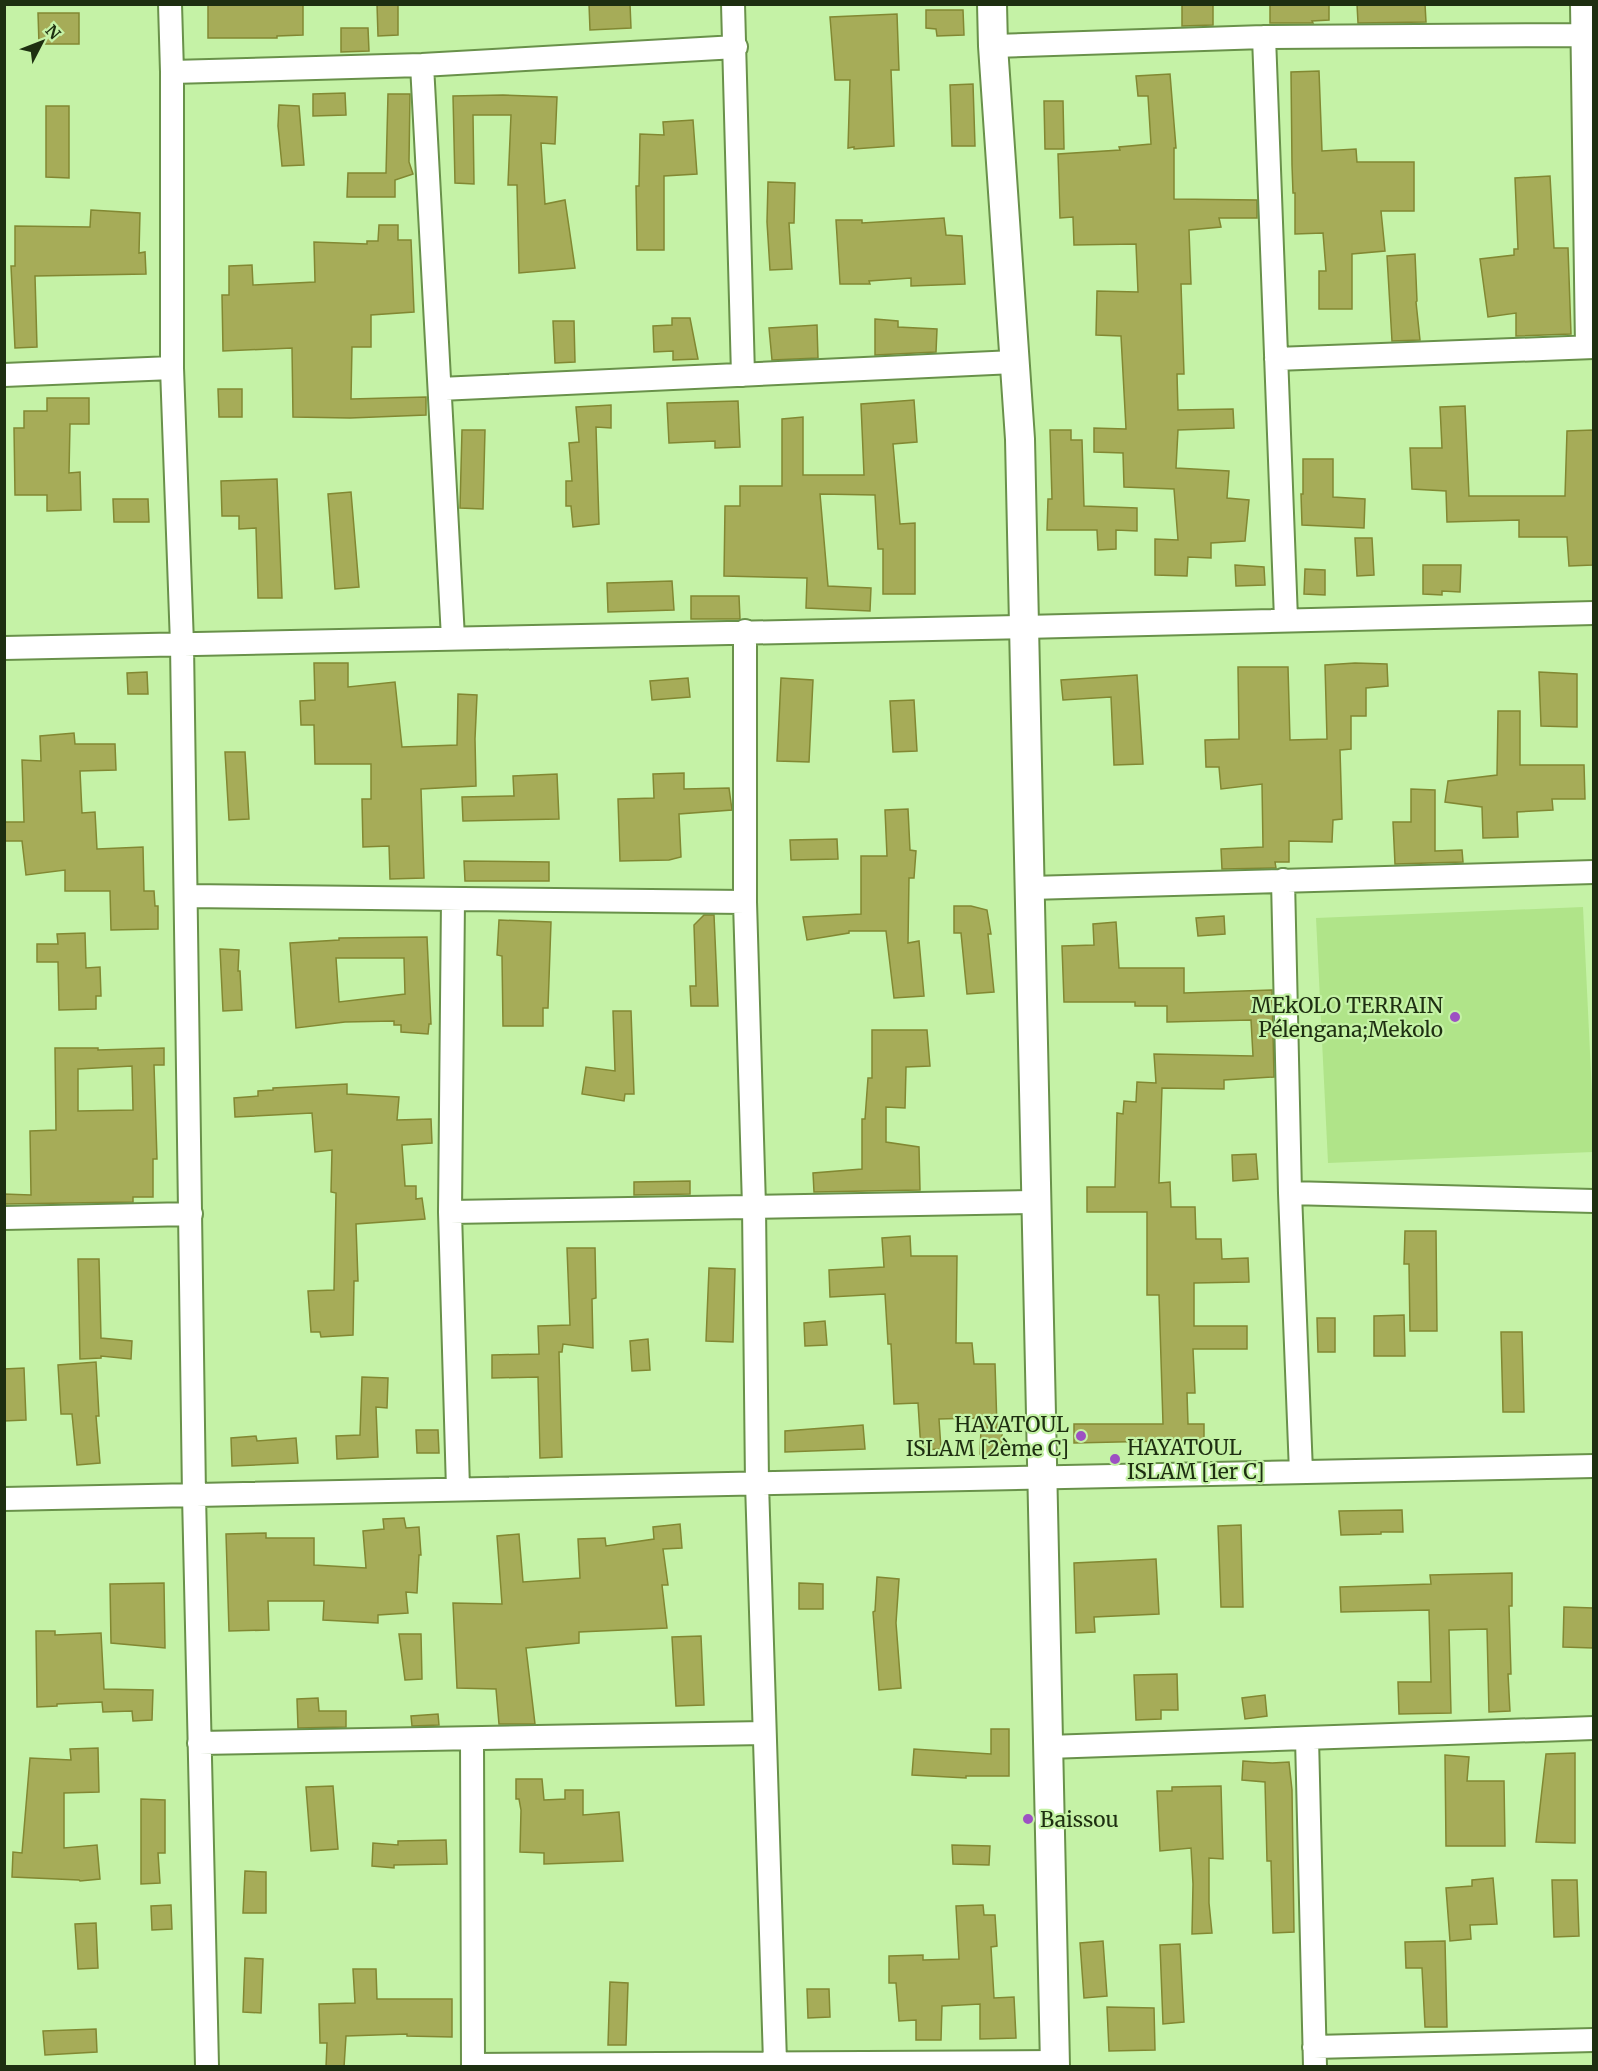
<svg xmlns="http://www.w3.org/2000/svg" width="1598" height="2071" font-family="Merriweather,serif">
<rect width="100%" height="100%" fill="#c5f2a6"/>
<!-- green -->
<path fill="#b0e489" d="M1583 907 1593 1115V1152L1328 1163 1316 918Z"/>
<!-- building -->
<path fill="#a6ac58" stroke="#828832" stroke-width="1.5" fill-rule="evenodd" d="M208 4H303V35L277 36V38H208Z
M377 4H398V35L378 36Z
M589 4H630L631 28 590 30Z
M1182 4H1213V25L1182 26Z
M1270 4H1329V20L1312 21 1313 23H1270Z
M1357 4H1425L1426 22 1358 23Z
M926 10H963L964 35 937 36 936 29 926 28Z
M38 13H79V44H39Z
M897 14 899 70H891L894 146 854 149V147L848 148 850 80H835L830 17Z
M341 28H368L369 51 341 52Z
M1319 71 1322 151 1356 149 1357 162H1414V211H1381L1385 251 1352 254V309H1319V271H1326L1323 233 1295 234V193H1293L1292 165 1291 72Z
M1170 74 1176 148H1174V199L1257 200V218H1219L1221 227 1189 230 1191 284H1181L1184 374H1177L1178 410 1233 409 1234 428 1178 430 1176 468 1229 471 1227 498 1249 500 1245 541 1211 543V558L1188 557 1187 576 1155 575V539L1178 540 1174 489 1124 487 1123 453 1094 452V428L1126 429 1121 336 1096 335 1097 291 1138 292 1136 244 1074 245 1073 217 1060 218 1058 154 1120 150 1119 147 1151 144 1148 96H1138L1136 76Z
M973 84 975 146H952L950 85Z
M345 93 346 115 313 116V94Z
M388 94H410L409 162 413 174 395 180V197H347L348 173H386Z
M503 95 557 97 555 144 541 143 545 204 565 200 575 268 519 273 517 185H508L511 115H473L474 184 455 183 453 96Z
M1044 101H1063L1064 149H1045Z
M279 105 299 106 304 165 282 166 278 126Z
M46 106H69V178L46 177Z
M693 120 697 174 664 176V250H637L636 186H639L640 134 664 135 663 122Z
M1550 176 1554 248H1568L1571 334 1516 336V313L1488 317 1480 259 1514 255V249H1518L1515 178Z
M768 182 795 183 794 223H789L792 269 770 270 767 222Z
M91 210 140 213 139 253 145 252 146 274 35 276 37 347 15 348 11 266H15V226L90 227Z
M944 218 946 235 962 236 965 284 911 286V278L869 281 870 284H840L836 220H862V223Z
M379 225H398V240H411L414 312 371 315V347H352L351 399 426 397V415L350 418 293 417 292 348 223 351 222 295H229V266L252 265 253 285 315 282 314 242 367 244V241H378Z
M1415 254 1417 301 1416 302 1420 340 1392 341 1387 256Z
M672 318H690L698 359 673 360V351L654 352 653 326 672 325Z
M875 319 898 321V327L937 329 936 352 875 355Z
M553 321H574L575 362 555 363Z
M817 325 818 358 772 360 769 328Z
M218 389H242V417H219Z
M47 398H89V424H70L69 473 80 472 81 510 47 511V495H15L14 428H24V411H47Z
M914 400 917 442 893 444 900 524 915 523V594H883V549H878L875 495 820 494 828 586 871 588 870 611 806 608 807 578 724 576 725 506H740V486H782V419L803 417V475H864L861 404Z
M738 401 740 447 715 448V441L669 443 667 403Z
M611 405V428L596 427 599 524 573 527 571 506H566V481H572L569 443 579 442 576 407Z
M1465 406 1469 496H1565L1567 431 1593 430V565L1569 566 1567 537H1519V520L1447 522 1446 491 1412 489 1410 448H1442L1440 407Z
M462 430H485L483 509 460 508Z
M1050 430H1071V440H1082L1084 506 1137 508V531L1116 530V549L1098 550 1097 530H1047L1048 499H1052Z
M1303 459H1333V497L1365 499 1364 528 1302 525 1301 494H1303Z
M277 479 282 598H258L256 528 239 529V516H222L221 481Z
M351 492 359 587 335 589 328 494Z
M113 499H148L149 522H114Z
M1355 538H1372L1374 575 1357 576Z
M1235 565 1264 567 1265 585 1236 586Z
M1423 565H1461L1460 592 1442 591V595L1423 594Z
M1305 569 1325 570V595L1304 594Z
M672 581 674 610 608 612 607 583Z
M691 596H739L740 619H691Z
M314 663H348V687L395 682 402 747 457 745 458 694 477 695 475 739 476 786 421 789 424 878 390 879 389 846 363 847 362 799H371V764H315L314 725H301L300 701 315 700Z
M1355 663 1387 664 1388 686 1366 688V716H1351V749L1340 750 1342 819 1333 820 1332 842 1289 841V862H1275L1276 868 1222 869 1221 849 1263 847 1262 784 1221 789 1219 767H1206L1205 740 1239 739 1238 667H1288L1290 740 1327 739 1325 665Z
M147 672 148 694H128L127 673Z
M1539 672 1577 674V727L1541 726Z
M1137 675 1143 764 1114 765 1111 697 1063 700 1061 680Z
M688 678 690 697 652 700 650 681Z
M781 678 813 680 809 762 777 761Z
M914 700 917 751 893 752 890 701Z
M1498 711H1520V765H1584L1585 799H1552L1553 810 1517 812 1518 837 1483 838 1482 807 1445 802 1448 781 1497 775Z
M74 733 75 744H115L116 770 80 771 82 813 95 812 97 849 143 847 144 891H154L155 906H158V929L111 930 110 891H65V870L26 875 22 841H4V822H24L22 760 41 761 40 736Z
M225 752H245L249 819 229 820Z
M684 773V789L729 788 732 810 679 814 681 857 669 860 620 861 618 799 654 798 653 774Z
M557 774 559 819 463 821 462 797 514 796 513 776Z
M1411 789 1435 790V851L1462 850 1463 862 1395 864 1393 822H1411Z
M908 809 910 850 916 851 914 878H909L908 943 919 941 924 996 894 998 886 931H849V933L807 940 803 917 861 914V856H887L885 810Z
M837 839 838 859 791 860 790 840Z
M464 861 549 862V881H465Z
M954 906H971L987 910 991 934H988L994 992 967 994 961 933H954Z
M704 915H714L718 1006H691L690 986H696L694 925Z
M1224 916 1225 934 1198 936 1196 918Z
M499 920 551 922 548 1008H543V1026H503L502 956 497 955Z
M1116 922 1119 968H1184V993L1272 990 1274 1077 1224 1080V1089L1162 1088 1159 1183 1170 1182 1171 1207H1195L1196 1239H1221L1222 1259 1248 1258 1249 1282 1194 1283V1326H1247V1349H1193L1195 1393H1187L1188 1424H1204V1440L1074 1443V1424H1163L1159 1295H1147V1212H1087V1187H1115L1117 1113 1123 1114 1124 1101 1136 1102 1137 1082 1156 1083 1154 1054 1253 1056 1251 1020 1167 1022V1006H1135V1002H1064L1062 946 1094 945 1093 924Z
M85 933 86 968 100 967 101 996H96V1009L59 1010 58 962H37V944H58L57 934Z
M427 937 431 1024H429L428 1034 401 1032V1025H394V1021L345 1022 296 1028 290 943 339 940V938ZM336 958H404L405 994 339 1002Z
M220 949 239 950 238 971H240L242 1010 223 1011Z
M613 1011H631L634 1094H625L624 1101 582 1094 586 1067 615 1071Z
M872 1030H927L930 1066 906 1067 905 1108 886 1107V1142L919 1147 920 1190 814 1192 813 1173 862 1169V1119H865L868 1078H872Z
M55 1048H98V1050L164 1048V1065H154L157 1159H153V1197H133V1202L4 1204V1194L31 1195 30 1131 56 1130ZM132 1066 133 1110 78 1111V1069Z
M347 1084V1094L399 1097 397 1120 431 1119 432 1143 402 1145 405 1186H416V1199L422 1198 425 1219 356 1224 358 1281H354L353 1335 321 1337 320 1332H311L308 1291 334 1290 336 1193 331 1192 332 1150 315 1152 312 1113 235 1117 234 1098 258 1096V1091L273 1090V1088Z
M1256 1154 1258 1179 1233 1181 1232 1155Z
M690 1181V1194L634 1195V1182Z
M1405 1231H1436L1437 1331H1410L1409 1264H1404Z
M910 1236 911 1256H957L956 1343H972L974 1364H995L997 1428H977L976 1418 939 1419 941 1449 921 1450 918 1403 894 1404 891 1344H888L885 1294 830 1297 829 1270 884 1267 882 1238Z
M567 1248H595L596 1298 592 1299 593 1348 563 1344 562 1352H559L562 1457 540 1458 538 1377 492 1378V1355L539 1354 538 1326 570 1325Z
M78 1259H99L101 1338 132 1341 131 1359 101 1356V1358L80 1359Z
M709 1268 735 1269 733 1342 706 1341Z
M1404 1315 1405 1356H1374V1316Z
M1317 1318H1335V1352H1318Z
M825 1321 827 1345 805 1346 804 1323Z
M1501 1332H1522L1524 1412H1503Z
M648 1339 650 1370 632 1371 630 1341Z
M96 1362 99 1416H96L100 1463 77 1465 72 1414H61L58 1365Z
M24 1368 26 1420 4 1421V1369Z
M362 1377 388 1378 387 1408 376 1407 378 1457 337 1459 336 1436 360 1435Z
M863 1425 865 1449 785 1452V1431Z
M981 1429 1002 1433V1455L980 1454Z
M416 1430H438L439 1453H417Z
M256 1436 257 1441 296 1438 298 1463 232 1466 231 1438Z
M1402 1510 1403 1532H1381V1534L1341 1535 1339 1511Z
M404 1518 406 1528 419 1527 421 1555H419L417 1593 406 1592 408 1613 378 1615V1623L323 1620 324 1601H268L269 1630 229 1631 226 1534 266 1533V1538H314V1565L366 1568 363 1531 384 1529 383 1519Z
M680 1524 682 1548 663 1549 668 1585H662L667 1628 579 1632V1643L526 1648 535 1724H499L496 1689 457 1688 453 1603 502 1604 497 1536 519 1534 523 1582 580 1578 578 1539 605 1538 606 1546 654 1539 653 1527Z
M1241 1525 1243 1607H1221L1218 1526Z
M1156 1559 1159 1614 1094 1617 1095 1632 1076 1633 1074 1563Z
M1512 1573V1606H1509L1511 1674H1508L1510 1711 1489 1712 1487 1629 1449 1630 1451 1713 1399 1714 1398 1682H1431L1429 1610 1341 1612 1340 1587 1431 1584 1430 1575Z
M877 1577 899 1579 896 1623 901 1688 879 1690 873 1612 875 1611Z
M164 1583 165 1648 111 1643 110 1584Z
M799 1583 823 1584V1609H799Z
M1564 1607 1593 1608V1648L1563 1647Z
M36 1631H55V1635L101 1633 104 1689 153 1690 152 1720 133 1721 132 1711 103 1712 102 1702 57 1704V1706L37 1707Z
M399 1634H421L422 1679 405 1680Z
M701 1636 704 1705 676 1706 672 1637Z
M1177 1674 1178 1710H1161V1719L1136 1720 1134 1675Z
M1265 1695 1267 1716 1245 1719 1242 1698Z
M318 1698 319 1711H346V1727L298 1728 297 1699Z
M438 1714 439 1725 412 1726 411 1716Z
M991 1729H1009V1776H966V1778L912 1775 914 1749 991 1754Z
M98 1748 99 1792 64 1793V1848L97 1845 100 1879 80 1881 79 1880 12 1877 13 1852 22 1853 30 1758 71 1760 70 1749Z
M1575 1753V1843L1536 1842 1546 1754Z
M1445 1755 1469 1757 1467 1781H1504L1505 1846H1446Z
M1243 1761 1272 1763 1289 1762 1292 1790 1294 1932 1273 1933 1271 1861H1267L1265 1782 1242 1780Z
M516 1779H542L544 1800 565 1799V1790H583V1815L619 1812 623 1861 544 1864V1853L520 1852 521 1810 519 1799H516Z
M333 1786 338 1849 311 1851 306 1787Z
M1221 1786 1223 1859 1209 1858V1903L1212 1933 1192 1934 1193 1884 1191 1848 1160 1851 1157 1791H1172V1787Z
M141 1799 165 1800V1853H158L160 1883 141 1884Z
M446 1840 447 1864 394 1865V1868L372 1866 373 1843 398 1845V1841Z
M952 1845 990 1846 989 1865 953 1864Z
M245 1871 266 1872V1913H243Z
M1493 1878 1497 1924 1470 1925 1471 1939 1450 1941 1446 1888 1472 1886V1880Z
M1552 1880H1577L1579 1936 1554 1937Z
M171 1905 172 1929 152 1930 151 1906Z
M983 1905 984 1915H995L997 1946 991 1947 994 1998 1014 1997 1016 2038 980 2039V2004L942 2006 941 2040H916V2020L899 2021 896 1983H889V1956L923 1955V1960L959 1959 956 1906Z
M96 1923 98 1968 78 1969 75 1924Z
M1103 1941 1107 1996 1084 1998 1080 1943Z
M1445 1941 1447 2027H1425L1422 1968H1406L1405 1942Z
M1180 1944 1184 2022 1163 2024 1160 1945Z
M245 1958 263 1959 261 2013 243 2012Z
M353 1969H376L377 1999H452V2037L407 2036V2034L346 2036 344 2067H326L327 2043H320L319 2004 355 2003Z
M610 1982 628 1983 626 2045H608Z
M807 1989H829L830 2017 808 2018Z
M1107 2007 1154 2008 1155 2050 1109 2051Z
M96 2029 97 2052 45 2055 43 2031Z"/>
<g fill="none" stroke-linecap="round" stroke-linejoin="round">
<defs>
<path id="minor" d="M170 4 172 72V368L182 644 194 1495 207 2066
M733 4 743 375
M1582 4 1587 347
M1264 37 1286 619
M993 46 1264 37 1583 35
M422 65 453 638
M172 72 422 65 736 47
M1276 359 1594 347
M4 375 172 368
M440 389 1014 362
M745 631V902L754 1206 757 1483 775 2062
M4 648 1024 627 1594 613
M1283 880 1290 1193 1301 1472
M1030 888 1594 872
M186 896 745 902
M453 899 450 1212 458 1489
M1290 1193 1594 1201
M450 1212 1037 1202
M4 1218 191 1214
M4 1499 1594 1466
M1307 1738 1315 2066
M472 1739 473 2066
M199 1743 764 1733
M1048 1747 1594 1728
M1314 2047 1594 2040
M473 2065 1055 2062"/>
<path id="tertiary" d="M992 4 993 46 1020 439 1055 2066"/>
</defs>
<!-- minor casing -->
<use href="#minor" stroke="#69914a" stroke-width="26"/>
<!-- tertiary casing -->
<use href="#tertiary" stroke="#69914a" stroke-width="32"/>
<!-- minor -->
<use href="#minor" stroke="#fff" stroke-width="22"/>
<!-- tertiary -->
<use href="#tertiary" stroke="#fff" stroke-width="28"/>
</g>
<!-- markers -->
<g fill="#9d51c3" stroke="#c5f2a6" stroke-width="2">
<circle cx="1455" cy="1017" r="6"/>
<circle cx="1081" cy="1436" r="6"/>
<circle cx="1115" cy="1459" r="6"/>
<circle cx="1028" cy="1819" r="6"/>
</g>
<g text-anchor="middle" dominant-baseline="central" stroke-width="4.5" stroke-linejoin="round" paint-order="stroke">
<!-- poi labels -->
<g font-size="21" fill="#1e2f11" stroke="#c5f2a6" text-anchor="end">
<text x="1443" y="1005">MEkOLO TERRAIN<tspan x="1443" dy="24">Pélengana;Mekolo</tspan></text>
<text x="1069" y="1424">HAYATOUL<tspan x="1069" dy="24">ISLAM [2ème C]</tspan></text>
<text x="1127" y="1447" text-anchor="start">HAYATOUL<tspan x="1127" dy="24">ISLAM [1er C]</tspan></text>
<text x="1040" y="1819" text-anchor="start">Baissou</text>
</g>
</g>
<!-- border -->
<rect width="1598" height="2071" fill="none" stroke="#1e2f11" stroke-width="12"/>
<!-- north arrow -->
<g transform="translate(42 42) rotate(48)" stroke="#c5f2a6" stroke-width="4.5" paint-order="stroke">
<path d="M0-4.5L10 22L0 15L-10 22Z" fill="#1e2f11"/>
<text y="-9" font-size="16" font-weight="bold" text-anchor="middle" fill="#1e2f11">N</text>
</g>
</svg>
